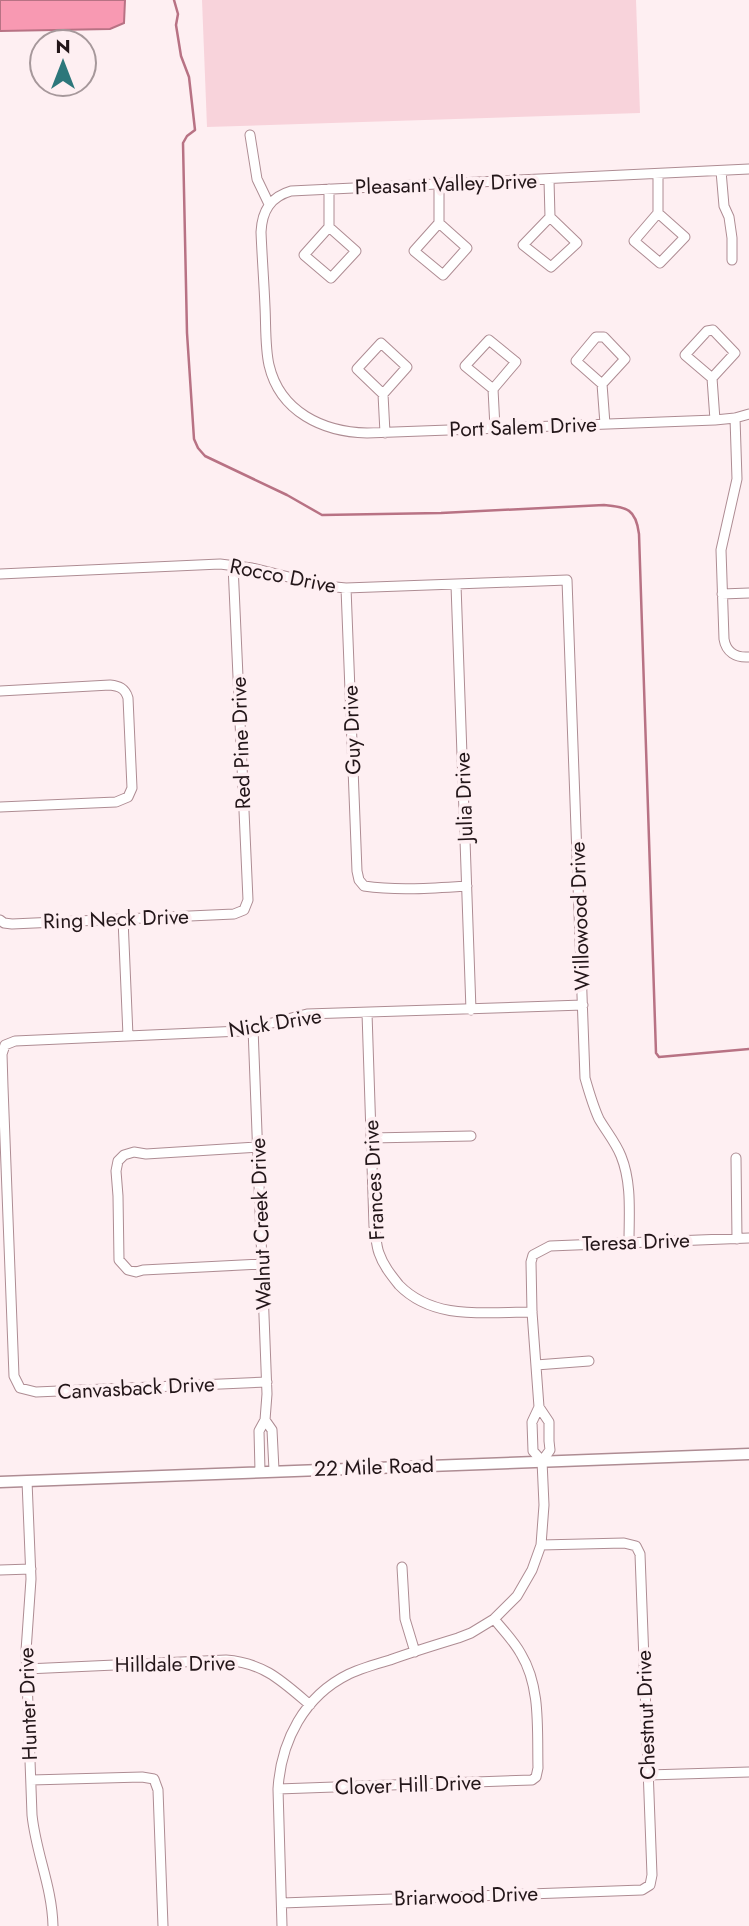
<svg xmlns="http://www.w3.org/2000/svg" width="749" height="1926" font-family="Jost,sans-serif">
<rect width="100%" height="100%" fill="#feeff2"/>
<!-- green -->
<path fill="#f8d3db" d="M202 0H636L640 113 207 127Z"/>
<!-- water -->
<path fill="#f899b2" stroke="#b87284" stroke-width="2" d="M0 0H125L124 23 110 29 0 31Z"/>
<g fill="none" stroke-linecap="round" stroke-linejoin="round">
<!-- stream -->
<path stroke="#b87284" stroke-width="2.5" d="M174 0 178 14 176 25 181 56 189 77 195 130 187 136 183 143 187 333 194 439 198 448 205 456 287 495 322 515 441 513 604 505C627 507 636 509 639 534L656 1053 659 1057 749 1049"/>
<defs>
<path id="minor" d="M250 135 257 179 269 204
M749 169 291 191C270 197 262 211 261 232 262 257 264 282 265 307 266 326 265 347 269 365 280 412 323 432 367 433L715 420 735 418 749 414
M721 171 724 206 729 217 732 238V260
M658 174V213L634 241 660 263 685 237 658 213
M549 180 550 217 523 245 551 267 577 243 550 217
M439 184V223L414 251 443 275 467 248 439 223
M329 189V227L304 255 331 278 356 251 329 227
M712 378 735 353 713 330 707 331 685 355 712 378 715 420
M602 384 625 359 604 337H596L576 361 602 384 605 424
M493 389 516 362 489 340 465 366 493 389 495 428
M383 394 407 367 381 343 357 369 383 394 385 433
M735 418 737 479 721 550 724 639C726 652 736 658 749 657
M0 574 220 564 252 568 325 586 346 588 567 580 585 1078C589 1092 593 1106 599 1119 606 1131 616 1143 621 1156 632 1183 629 1214 629 1242
M456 585 471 1010
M346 588 357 871 359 880 364 886C398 891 433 888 467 886
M722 594 749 593
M0 691 110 685C119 686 125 688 128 698L132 788 128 797 116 802 0 807
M123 919 128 1036
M0 920 4 923 12 924 234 914 244 910 248 900 233 565
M367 1013 374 1226C376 1235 376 1245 379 1253 383 1265 391 1275 399 1285 434 1321 486 1312 532 1312
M253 1028 267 1394 265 1420 259 1431 260 1471
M371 1138 471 1136
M258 1147 146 1154 134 1152 124 1155 118 1161 116 1171 118 1196 119 1260 128 1270 136 1272 143 1270 263 1264
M736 1158 737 1239
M536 1365 589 1361
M267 1382 36 1392 20 1388 14 1376 3 1087 2 1054 5 1045 15 1041 241 1031 307 1014 583 1005
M539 1407 532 1422 533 1451 542 1461
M265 1420 272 1430 274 1470
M27 1481 31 1579 26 1651 32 1815C36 1854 52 1886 53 1926
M402 1567 405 1619 415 1652
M0 1570 31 1569
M26 1669 226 1660C264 1663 282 1681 310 1705
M648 1775 749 1772
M31 1780 142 1777 154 1779 158 1790 163 1926
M278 1789 532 1780 536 1777 538 1768C537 1730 541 1687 521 1654 514 1641 503 1630 494 1619
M282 1903 642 1890 650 1885 652 1875 640 1554 636 1546 624 1543 541 1545
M282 1926 278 1789C281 1741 304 1696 349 1674 362 1668 376 1664 390 1660 412 1652 435 1645 458 1638L471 1633 494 1619 517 1596 532 1570 541 1545 544 1505 542 1461 550 1450 549 1441V1422L539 1407 532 1312 531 1262 533 1255 550 1246 749 1238"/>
<path id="tertiary" d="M0 1482 749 1454"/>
</defs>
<!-- minor casing -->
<use href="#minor" stroke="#ae8c93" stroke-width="11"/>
<!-- tertiary casing -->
<use href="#tertiary" stroke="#ae8c93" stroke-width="13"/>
<!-- minor -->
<use href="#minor" stroke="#fff" stroke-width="9"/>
<!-- tertiary -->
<use href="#tertiary" stroke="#fff" stroke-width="10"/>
</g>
<g text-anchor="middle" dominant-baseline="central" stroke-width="7" stroke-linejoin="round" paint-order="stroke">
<!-- street labels -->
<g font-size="21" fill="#231619" stroke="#feeff2">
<text transform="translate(446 184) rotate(-2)">Pleasant Valley Drive</text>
<text transform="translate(523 427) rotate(-2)">Port Salem Drive</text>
<text transform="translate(283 576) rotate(11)">Rocco Drive</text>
<text transform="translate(352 730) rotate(-92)">Guy Drive</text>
<text transform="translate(241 743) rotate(-92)">Red Pine Drive</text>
<text transform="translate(464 797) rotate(-92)">Julia Drive</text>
<text transform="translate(580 916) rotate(-92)">Willowood Drive</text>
<text transform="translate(116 919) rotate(-2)">Ring Neck Drive</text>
<text transform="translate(275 1023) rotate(-9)">Nick Drive</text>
<text transform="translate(374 1180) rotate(-93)">Frances Drive</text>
<text transform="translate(261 1224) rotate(-92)">Walnut Creek Drive</text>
<text transform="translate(636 1242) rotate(-2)">Teresa Drive</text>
<text transform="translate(136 1388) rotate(-3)">Canvasback Drive</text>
<text transform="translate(374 1467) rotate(-2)">22 Mile Road</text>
<text transform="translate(175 1664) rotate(-1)">Hilldale Drive</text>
<text transform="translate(28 1704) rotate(-92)">Hunter Drive</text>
<text transform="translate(646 1715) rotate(-92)">Chestnut Drive</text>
<text transform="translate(408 1785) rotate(-2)">Clover Hill Drive</text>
<text transform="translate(466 1896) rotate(-2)">Briarwood Drive</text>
</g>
</g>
<!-- north arrow -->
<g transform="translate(63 63)"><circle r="33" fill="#feeff2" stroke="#a6989b" stroke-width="2"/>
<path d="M0-5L12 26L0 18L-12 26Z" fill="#2d777b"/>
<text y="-10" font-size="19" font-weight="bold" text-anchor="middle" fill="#231619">N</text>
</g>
</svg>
